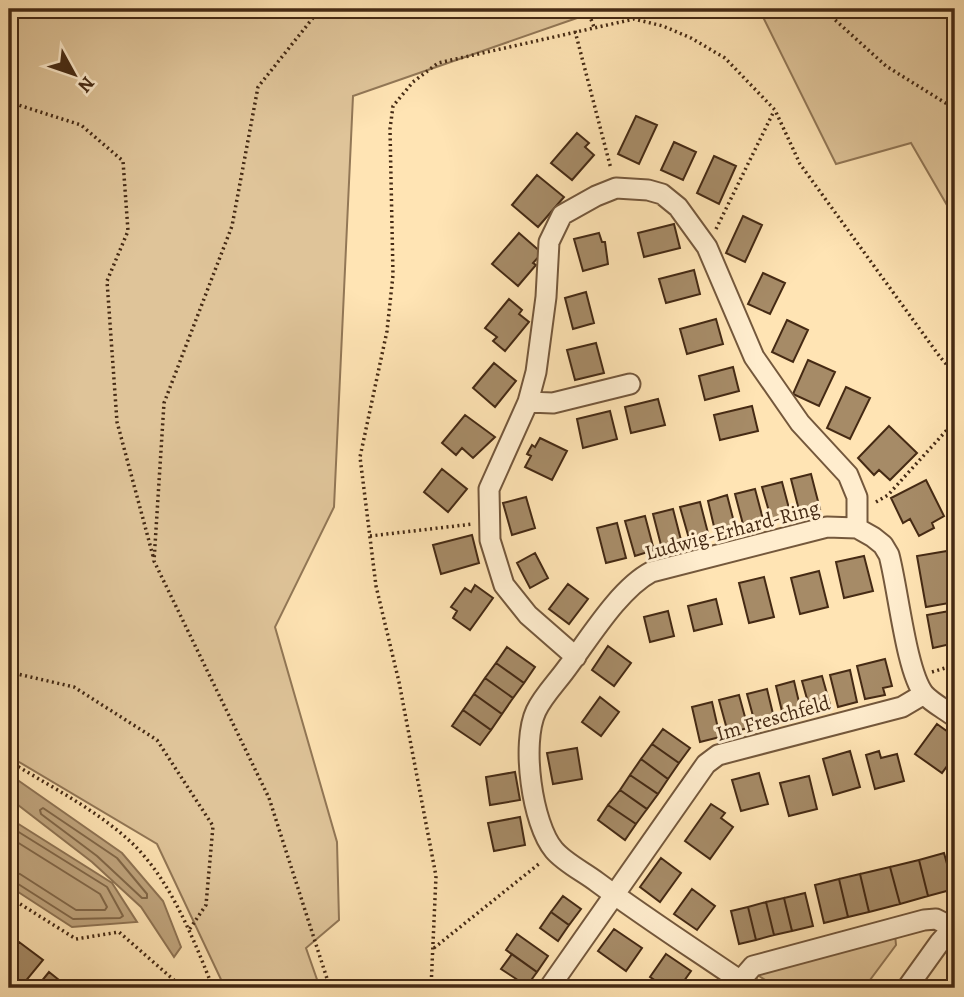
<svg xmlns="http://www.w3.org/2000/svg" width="964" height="997" font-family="Alegreya,serif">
<rect width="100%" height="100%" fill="#ffe4b4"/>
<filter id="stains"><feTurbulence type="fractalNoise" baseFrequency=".00286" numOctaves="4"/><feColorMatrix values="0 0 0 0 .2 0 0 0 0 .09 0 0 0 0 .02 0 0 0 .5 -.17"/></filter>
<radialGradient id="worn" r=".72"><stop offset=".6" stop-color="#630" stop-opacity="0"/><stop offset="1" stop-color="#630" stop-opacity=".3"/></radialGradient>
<!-- green -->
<path fill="#dfc499" stroke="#927756" stroke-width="2" d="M9 9H576L577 18 353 96 334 507 275 627 337 842 339 920 306 948 320 988H225L157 844 9 756Z
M759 9H955V219L911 143 836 164Z
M895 934 896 945 864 988H778L759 976 760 970Z"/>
<!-- water -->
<path fill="#c0a57e" stroke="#8f7454" stroke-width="2" d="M9 774 122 853 163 901 181 947 174 957 141 907 92 862 9 798Z
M9 818 112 883 137 922 72 927 9 886Z"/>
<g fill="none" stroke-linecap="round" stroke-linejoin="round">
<!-- shore -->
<path stroke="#826849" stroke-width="2" d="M43 808 117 858 147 894V898H142L97 856 41 814 40 810Z
M9 826 107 887 123 916 120 918 73 919 15 882 9 880
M9 837 100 894 107 907 105 910H76L20 874 9 872"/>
</g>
<!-- building -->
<path fill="#a68b67" stroke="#452a14" stroke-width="2" d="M636 116 657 125 639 164 618 154Z
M577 133 589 143 585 147 594 155 572 180 551 163Z
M674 142 696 152 683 180 661 170Z
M714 156 736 166 719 204 697 193Z
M537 175 564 197 538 227 512 205Z
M743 216 762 225 745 262 726 253Z
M674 224 680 248 644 257 638 233Z
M519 233 542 253 533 263 536 265 518 286 492 264Z
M599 233 602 242H605L608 264 583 271 574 239Z
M694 270 700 294 666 303 659 279Z
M763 273 785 283 770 314 748 304Z
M586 292 594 323 573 329 565 298Z
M509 299 522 310 519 314 529 322 505 351 493 341 497 337 485 328Z
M716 319 723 344 687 354 680 329Z
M787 320 808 330 793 362 772 352Z
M596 343 604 373 575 380 567 350Z
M808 360 835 372 819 406 793 394Z
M494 363 516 381 495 407 473 388Z
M733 367 739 391 705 400 699 376Z
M846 387 870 398 850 439 827 428Z
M658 399 665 425 631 433 625 407Z
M752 406 758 431 720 440 714 415Z
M610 411 617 439 583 448 577 419Z
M465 415 495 437 473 458 462 448 456 455 442 443Z
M889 426 917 453 890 480 879 470 874 475 858 458Z
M540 438 567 451 552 480 525 467 531 456 527 454 532 445 535 447Z
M442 469 467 489 448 512 424 492Z
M811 474 820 509 800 514 791 479Z
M926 480 944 516 932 523 934 528 919 536 910 519 903 523 891 498Z
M782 482 791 516 772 522 762 487Z
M755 489 764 523 744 528 735 494Z
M727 495 736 530 716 535 708 501Z
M526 497 535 528 512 535 503 503Z
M700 502 709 537 690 542 680 507Z
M673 509 682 544 662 549 653 514Z
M645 516 654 550 635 556 625 521Z
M617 523 626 558 606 563 597 528Z
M472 535 479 563 441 574 433 545Z
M953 550 955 602 926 607 917 556Z
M535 553 548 578 530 588 517 563Z
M864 556 873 591 844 598 836 562Z
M819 571 828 607 800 614 791 578Z
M764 577 774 617 749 623 739 583Z
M568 584 588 599 569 624 549 609Z
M475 585 493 598 470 630 453 618 457 611 451 607 465 588 471 592Z
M716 599 722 624 694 631 688 606Z
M955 610V643L933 648 927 615Z
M668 611 674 636 650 642 644 617Z
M608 646 631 663 614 686 592 670Z
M507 647 535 667 524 683 496 663Z
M885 659 892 686 883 688 885 695 865 699 857 666Z
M496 663 524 683 513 698 485 678Z
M850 670 857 702 838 707 830 675Z
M822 676 831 708 811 713 802 681Z
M485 678 513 698 502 714 474 694Z
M794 681 802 715 784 720 776 686Z
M767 689 775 722 756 727 747 694Z
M474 694 502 714 491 730 463 710Z
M739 695 748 728 728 733 719 700Z
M600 697 619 712 601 736 582 722Z
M712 702 720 737 700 742 692 707Z
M463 710 491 730 480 745 452 726Z
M937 724 955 737V755L942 773 915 754Z
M663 729 690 748 679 763 652 744Z
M652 744 679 763 668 779 641 759Z
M577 748 582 779 553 784 547 753Z
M850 751 860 787 833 795 823 759Z
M879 751 881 758 897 754 904 781 875 789 866 755Z
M641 759 668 779 658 794 630 775Z
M515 772 520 800 490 805 486 777Z
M759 773 768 804 741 811 732 780Z
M630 775 658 794 647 809 620 790Z
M809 776 817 809 789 816 780 783Z
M620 790 647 809 636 824 608 805Z
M711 804 725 813 721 818 733 827 710 859 685 841Z
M608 805 636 824 625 840 598 820Z
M520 817 525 845 494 851 488 823Z
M944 853 954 889 928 896 919 860Z
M661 858 681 873 660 902 640 887Z
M919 860 928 896 900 904 890 867Z
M890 867 900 904 869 912 860 874Z
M860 874 869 912 848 917 839 879Z
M839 879 848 917 824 923 815 885Z
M692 889 715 906 697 930 674 914Z
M805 893 813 926 792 931 784 898Z
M563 896 581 909 569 925 551 912Z
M784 898 792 931 774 935 766 902Z
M766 902 774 935 756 940 748 907Z
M748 907 756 940 739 944 731 911Z
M551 912 569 925 558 941 540 928Z
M614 929 642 948 626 971 598 951Z
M517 934 548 956 537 972 506 950Z
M19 942 43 960 20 988 9 980V954Z
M512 954 537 972 527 986 501 969Z
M666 954 691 971 679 988H667L650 977Z
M49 972 69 988H36Z"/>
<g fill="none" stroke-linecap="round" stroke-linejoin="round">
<defs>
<path id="street" d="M528 402 553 403 630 384
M576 657 528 615 504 585 490 540 489 489 528 402 536 372 546 297 549 242 562 215 596 196 616 188 648 190 662 194 678 207 707 247 754 357 800 423 848 475 857 497V528
M740 981 753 966 924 920 936 919 952 927
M549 988 706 764 718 755 902 707 924 694
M751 988C700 953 647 919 597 882 584 872 565 863 554 850 532 824 521 743 536 711 543 696 557 682 567 668 589 639 619 589 651 572L827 527 857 528 873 537 883 545 889 555C898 588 906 671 924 694 932 703 946 710 955 717
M907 988 940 942 955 925"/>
</defs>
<!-- street casing -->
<use href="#street" stroke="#74583c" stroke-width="23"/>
<!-- path -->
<path stroke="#452a14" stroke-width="3.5" stroke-dasharray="2 3.5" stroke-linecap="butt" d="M320 9 258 87 232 226 164 403 154 561 269 798 330 988
M587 9 594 27
M823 9 886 66 955 109
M575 31 611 169
M9 102 81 125 123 161 128 231 107 281 117 422 153 556
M716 229 774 111
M876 502 888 495 955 421
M370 536 473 524
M9 672 74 687 157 740 213 826 206 905 189 930
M932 672 955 665
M9 761C51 787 97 810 133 844 171 881 194 940 213 988
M9 912 17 902 76 939 119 932 183 988
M434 948 540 863
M431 988 436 876 399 682 376 586 360 457 387 331 393 275 390 129 393 106 413 82 438 63 634 19 663 26 691 38 725 58 775 110 800 164 940 357 955 374"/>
<!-- street -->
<use href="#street" stroke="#ffedce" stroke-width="19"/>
</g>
<g text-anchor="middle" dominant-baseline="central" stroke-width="6" stroke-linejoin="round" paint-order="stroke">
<!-- street labels -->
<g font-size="21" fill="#452a14" stroke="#ffedce">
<text transform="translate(732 530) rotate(-15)">Ludwig-Erhard-Ring</text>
<text transform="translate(773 718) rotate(-16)">Im Freschfeld</text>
</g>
</g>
<!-- margin -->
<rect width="964" height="997" fill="none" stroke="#ffe4b4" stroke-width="35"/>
<rect x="10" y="10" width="943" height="976" fill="none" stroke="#452a14" stroke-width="3.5"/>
<rect x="18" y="18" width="929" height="962" fill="none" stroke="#452a14" stroke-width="2"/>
<!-- north arrow -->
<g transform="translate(74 74) rotate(130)" stroke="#ffedce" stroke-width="5" paint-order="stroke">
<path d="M0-5L12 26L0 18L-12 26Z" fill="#452a14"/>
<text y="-10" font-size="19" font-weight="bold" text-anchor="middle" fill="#452a14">N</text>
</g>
<rect width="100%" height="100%" filter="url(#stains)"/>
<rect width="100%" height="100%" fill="url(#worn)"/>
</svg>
